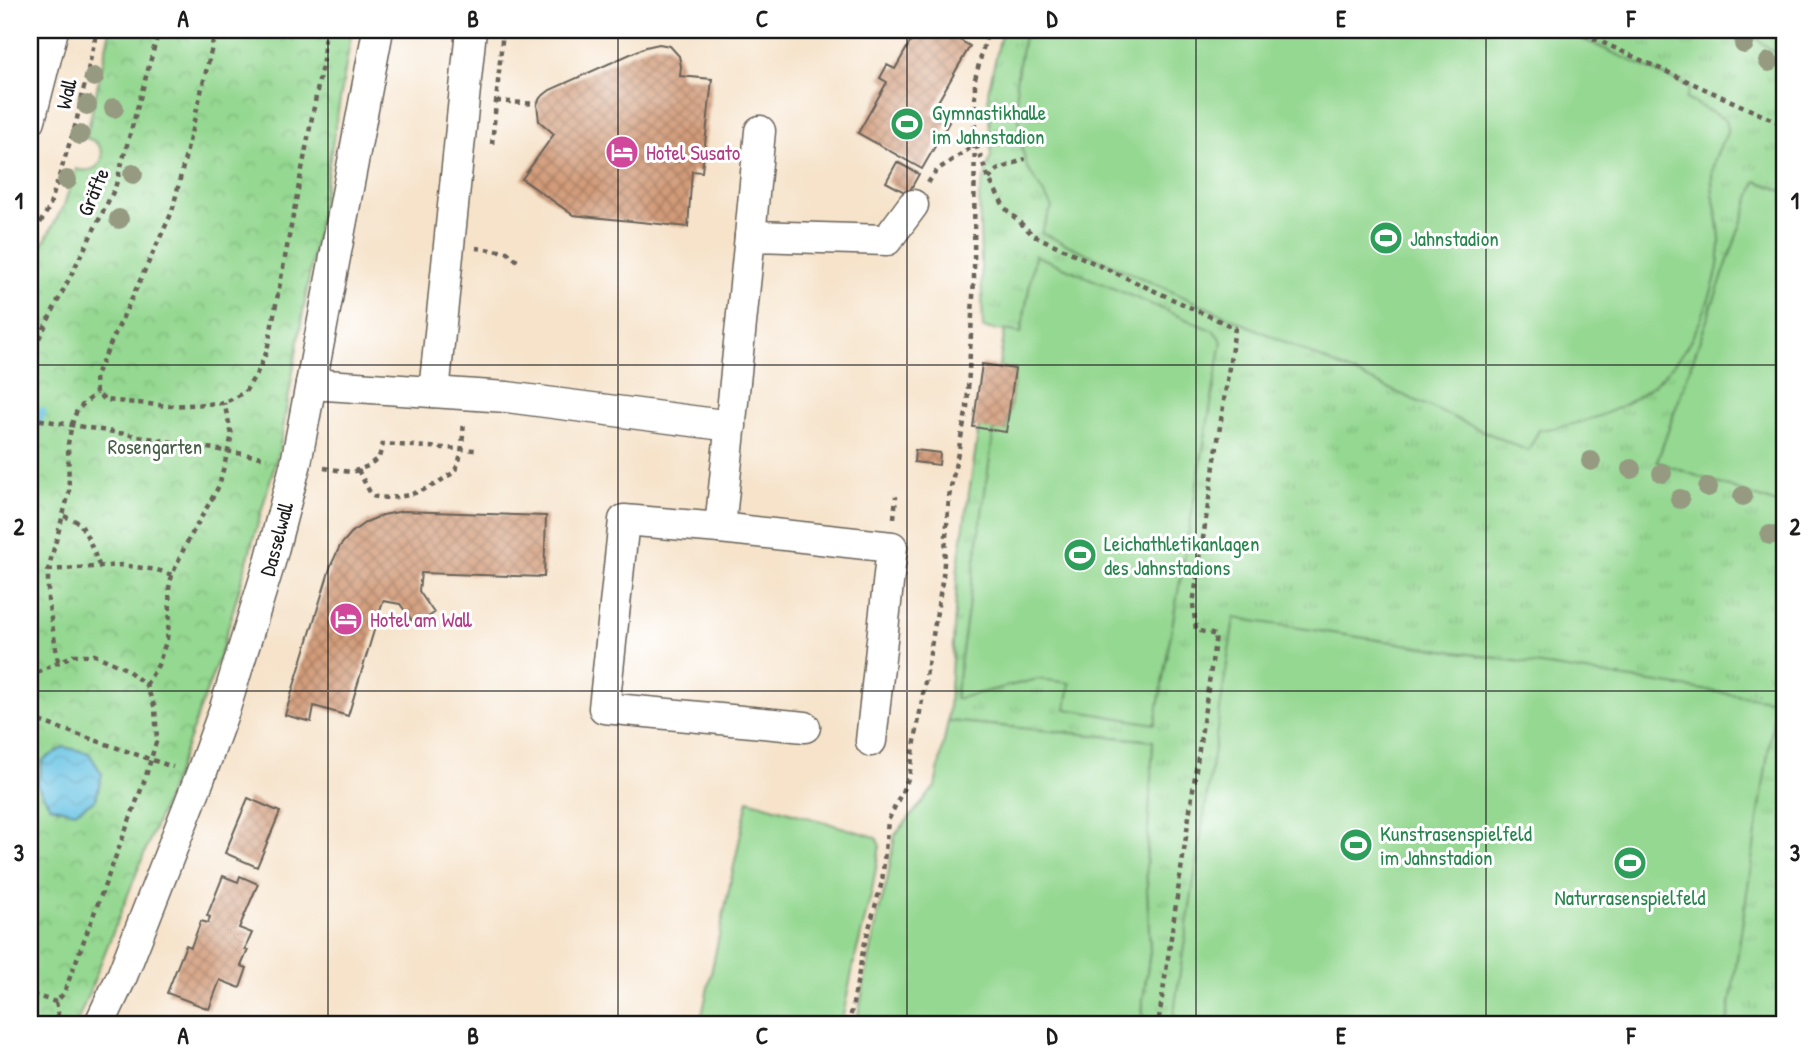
<svg xmlns="http://www.w3.org/2000/svg" width="1814" height="1055" font-family="'Patrick Hand',sans-serif">
<defs>
<pattern id="grass-tufts" width="24" height="20" patternUnits="userSpaceOnUse" patternTransform="scale(1.75)"><rect width="24" height="20" fill="#94d891"/><path d="M3 7l-1-3M5 7V3M7 7l1-3M15 17l-1-3M17 17v-4M19 17l1-3" fill="none" stroke="#7fb97c"/></pattern>
<pattern id="park-crowns" width="20" height="18" patternUnits="userSpaceOnUse" patternTransform="scale(1.75)"><rect width="20" height="18" fill="#94d891"/><path d="M2 6a3 3 0 1 1 6 0M12 15a3 3 0 1 1 6 0" fill="none" stroke="#7fb97c"/></pattern>
<pattern id="water-waves" width="16" height="10" patternUnits="userSpaceOnUse" patternTransform="scale(1.75)"><rect width="16" height="10" fill="#66c3e4"/><path d="M0 5q4-4 8 0t8 0" fill="none" stroke="#58a7c3"/></pattern>
<pattern id="building-cross-hatch" width="8" height="8" patternUnits="userSpaceOnUse" patternTransform="scale(1.75)"><rect width="8" height="8" fill="#d29b79"/><path d="M0 0l8 8M0 8l8-8" fill="none" stroke="#aa7e62"/></pattern>
</defs>
<rect width="100%" height="100%" fill="#fff"/>
<filter id="ink" filterUnits="userSpaceOnUse"><feTurbulence type="fractalNoise" baseFrequency=".0143" numOctaves="2"/><feDisplacementMap in="SourceGraphic" scale="14" xChannelSelector="R" yChannelSelector="G"/><feConvolveMatrix kernelMatrix="1 2 1 2 8 2 1 2 1" color-interpolation-filters="sRGB"/></filter>
<filter id="wash" filterUnits="userSpaceOnUse"><feTurbulence type="fractalNoise" baseFrequency=".00686" numOctaves="4" result="noise"/><feDisplacementMap in="SourceGraphic" scale="28" xChannelSelector="R" yChannelSelector="G"/><feGaussianBlur stdDeviation="1.57" result="paint"/><feColorMatrix in="noise" values="0 0 0 0 0 0 0 0 0 0 0 0 0 0 0 0 0 1.4 0 .05"/><feComposite in="paint" operator="in"/></filter>
<g filter="url(#wash)">
<rect width="100%" height="100%" fill="#f6e3ca"/>
<!-- grass -->
<path fill="url(#grass-tufts)" stroke="#587a56" stroke-width="2" d="M1002 30H1784V1002L1781 1025H1142L1143 999 1150 951 1146 867 1153 741 948 721 958 565 979 427 1006 431 1015 369 999 367 1005 331 983 328 979 196 991 155 988 92Z"/>
<!-- park -->
<path fill="url(#park-crowns)" stroke="#587a56" stroke-width="2" d="M110 30H349L351 36 280 446 222 649 178 769 76 1025H30V268L64 205 76 169C104 178 113 145 86 138Z"/>
<!-- garden -->
<path fill="#94d891" stroke="#587a56" stroke-width="2" d="M1025 30H1562L1690 87 1686 99 1726 120C1727 124 1728 127 1727 131 1727 135 1723 141 1721 145 1716 155 1712 164 1712 176 1711 199 1721 222 1720 245 1719 271 1713 289 1704 312 1675 386 1616 421 1539 430L1528 451 1041 233 1052 207 1027 167 1021 145 1016 82Z
M1744 30H1784V59Z
M1756 181 1784 191V493L1780 505 1657 462Z
M1035 255 1214 331 1222 341 1155 724 1066 709 1070 683 1038 679 955 699 994 430 1007 431 1015 369 999 367 1005 330 1021 333Z
M1234 618 1776 701 1727 1025H1172Z
M948 721 1153 741 1146 867 1150 951 1143 999 1142 1025H856L878 915 887 881 895 835 935 787Z
M748 800 876 837 880 846 871 895 855 958 841 1025H700Z"/>
<!-- water -->
<path fill="url(#water-waves)" stroke="#417080" stroke-width="2" d="M64 747 89 753 102 774 96 799 75 812 50 806 37 785 43 760Z"/>
<g fill="none" stroke-linecap="round" stroke-linejoin="round">
<!-- stream -->
<path stroke="#66c3e4" stroke-width="9" d="M30 453 35 428 42 412"/>
</g>
<g id="blocks">
<!-- building -->
<path fill="url(#building-cross-hatch)" d="M917 30H942L970 46 932 112 949 122 922 169 858 133 887 82 880 78 887 65 895 69Z
M659 44 670 46 679 56 681 66 680 76 712 79 702 172 692 171 688 227 573 215 522 179 554 134 539 121 537 104 540 98 550 90 646 47Z
M897 162 919 174 908 194 886 182Z
M982 364 1015 369 1006 432 973 427Z
M915 450 940 453 939 465 914 462Z
M403 511 546 516 544 577 421 573 419 591 434 613 416 626 400 604 383 601 348 716 314 706 311 722 285 715 331 565 340 546 352 532 366 522 383 515Z
M248 798 280 812 257 867 225 853Z
M223 876 238 882 240 876 258 884 239 928 252 933 245 949 248 950 241 966 247 968 240 988 220 980 209 1009 167 993 186 945 191 947 201 921 208 923 210 917 207 916Z"/>
</g>
</g>
<g filter="url(#ink)">
<use href="#blocks" fill-opacity="0" stroke="#686259" stroke-width="2"/>
<g fill="none" stroke-linecap="round" stroke-linejoin="round">
<defs>
<g id="minor">
<path d="M30 120 53 30"/>
<path d="M750 236 760 131"/>
<path d="M311 384 507 397 731 426"/>
<path d="M434 392 471 30"/>
<path d="M720 528 892 547 871 741"/>
<path d="M805 727 604 708 624 520 720 528 750 236 887 240 913 205"/>
<path id="s1" d="M99 1025 122 976 200 777 225 708 270 562 296 463 378 30"/>
</g>
</defs>
<!-- minor casing -->
<use href="#minor" stroke="#686259" stroke-width="33"/>
<!-- path -->
<path stroke="#686259" stroke-width="4.5" stroke-dasharray="5 5" stroke-linecap="butt" d="M215 30 211 51 172 212 95 377 96 393 105 400 169 406 224 403 245 392 258 371 267 351 323 60 325 32
M312 30 325 32 333 30
M1575 30 1784 125
M496 101 537 104
M492 144 503 30
M976 145 989 179 1005 208 1033 235 1235 328 1193 604 1196 630 1216 635 1158 1025
M989 179 997 170 1025 159
M928 183 937 170 975 145
M30 240 49 208 76 123 97 30
M476 248 507 252 520 263
M30 356 115 188 159 30
M30 418 267 458
M324 468 351 472 358 470 368 466 379 457 383 444 475 450
M358 470 372 496C396 502 426 492 446 477 449 475 453 474 455 470 462 461 463 433 464 421
M64 516 80 523 89 540 99 565
M894 518 896 496
M48 570 121 565 157 570 172 575
M58 661 48 600V570L69 493 68 444 72 424 77 410 96 393
M30 680 38 672 74 655H95L126 669 146 685 155 708 157 739 145 779 64 993 56 1002 30 994
M146 685 158 665 167 639 170 613 169 588 172 575 185 546 219 486 232 435 224 403
M30 718 173 767
M56 1002 58 1012 57 1025
M849 1025 864 946 882 882 888 821 909 777 943 576 949 497 967 408 974 278 975 79 988 30"/>
<!-- minor -->
<use href="#minor" stroke="#fff" stroke-width="30"/>
</g>
<!-- trees -->
<g fill="#959a81">
<circle cx="1744" cy="44" r="10"/>
<circle cx="1769" cy="62" r="10"/>
<circle cx="94" cy="77" r="10"/>
<circle cx="87" cy="105" r="10"/>
<circle cx="114" cy="108" r="10"/>
<circle cx="80" cy="135" r="10"/>
<circle cx="133" cy="174" r="10"/>
<circle cx="67" cy="180" r="10"/>
<circle cx="119" cy="219" r="10"/>
<circle cx="1591" cy="461" r="10"/>
<circle cx="1631" cy="469" r="10"/>
<circle cx="1662" cy="473" r="10"/>
<circle cx="1708" cy="487" r="10"/>
<circle cx="1743" cy="496" r="10"/>
<circle cx="1680" cy="499" r="10"/>
<circle cx="1770" cy="535" r="10"/>
</g>
</g>
<!-- grid -->
<path fill="none" stroke="#1c1c1c" stroke-width="2" stroke-opacity="0.55" d="M328 30V1025M618 30V1025M907 30V1025M1196 30V1025M1486 30V1025M30 365H1784M30 691H1784"/>
<!-- icons -->
<defs>
<symbol id="stadium-disc" viewBox="-11 -11 22 22"><circle r="9.5" fill="#2e9e5b" stroke="#fff"/><path d="M0-5a6.5 5 0 1 0 0 10a6.5 5 0 1 0 0-10ZM-3.5-1.8h7v3.6h-7Z" fill="#fff"/></symbol>
<symbol id="hotel-disc" viewBox="-11 -11 22 22"><circle r="9.5" fill="#d1479c" stroke="#fff"/><path d="M-6-4.5h1.5V1H6V5H4.5V3h-9V5H-6ZM-4 0a1.8 1.8 0 1 1 3.6 0ZM.5 0V-2.5h3Q6-2.5 6 0Z" fill="#fff"/></symbol>
</defs>
<g fill-rule="evenodd">
<use href="#stadium-disc" x="888" y="105" width="38" height="38"/>
<use href="#hotel-disc" x="603" y="133" width="38" height="38"/>
<use href="#stadium-disc" x="1367" y="219" width="38" height="38"/>
<use href="#stadium-disc" x="1061" y="536" width="38" height="38"/>
<use href="#hotel-disc" x="327" y="600" width="38" height="38"/>
<use href="#stadium-disc" x="1337" y="826" width="38" height="38"/>
<use href="#stadium-disc" x="1611" y="844" width="38" height="38"/>
</g>
<g text-anchor="middle" dominant-baseline="central" stroke-width="6" stroke-linejoin="round" paint-order="stroke">
<!-- street labels -->
<g font-size="21" fill="#1c1c1c" stroke="#fff">
<text transform="translate(66 94) rotate(-77)">Wall</text>
<text transform="translate(93 192) rotate(-67)">Gräfte</text>
<text stroke="none"><textPath href="#s1" startOffset="518">Dasselwall</textPath></text>
</g>
<!-- leisure labels -->
<g font-size="21" fill="#27864d" stroke="#fff" text-anchor="start">
<text x="932" y="112">Gymnastikhalle<tspan x="932" dy="24">im Jahnstadion</tspan></text>
<text x="1410" y="238">Jahnstadion</text>
<text x="1104" y="543">Leichathletikanlagen<tspan x="1104" dy="24">des Jahnstadions</tspan></text>
<text x="1380" y="833">Kunstrasenspielfeld<tspan x="1380" dy="24">im Jahnstadion</tspan></text>
<text x="1630" y="897" text-anchor="middle">Naturrasenspielfeld</text>
</g>
<!-- hotel labels -->
<g font-size="21" fill="#b23c85" stroke="#fff" text-anchor="start">
<text x="646" y="152">Hotel Susato</text>
<text x="370" y="619">Hotel am Wall</text>
</g>
<!-- park labels -->
<g font-size="21" fill="#465e45" stroke="#fff">
<text x="155" y="446">Rosengarten</text>
</g>
</g>
<!-- margin -->
<rect width="1814" height="1055" fill="none" stroke="#fff" stroke-width="77"/>
<rect x="38" y="38" width="1738" height="978" fill="none" stroke="#1c1c1c" stroke-width="2.5"/>
<g font-size="23" text-anchor="middle" font-weight="bold" fill="#1c1c1c">
<text x="183" y="27">A</text>
<text x="473" y="27">B</text>
<text x="762" y="27">C</text>
<text x="1052" y="27">D</text>
<text x="1341" y="27">E</text>
<text x="1631" y="27">F</text>
<text x="19" y="209">1</text>
<text x="1795" y="209">1</text>
<text x="19" y="535">2</text>
<text x="1795" y="535">2</text>
<text x="19" y="861">3</text>
<text x="1795" y="861">3</text>
<text x="183" y="1044">A</text>
<text x="473" y="1044">B</text>
<text x="762" y="1044">C</text>
<text x="1052" y="1044">D</text>
<text x="1341" y="1044">E</text>
<text x="1631" y="1044">F</text>
</g>
</svg>
